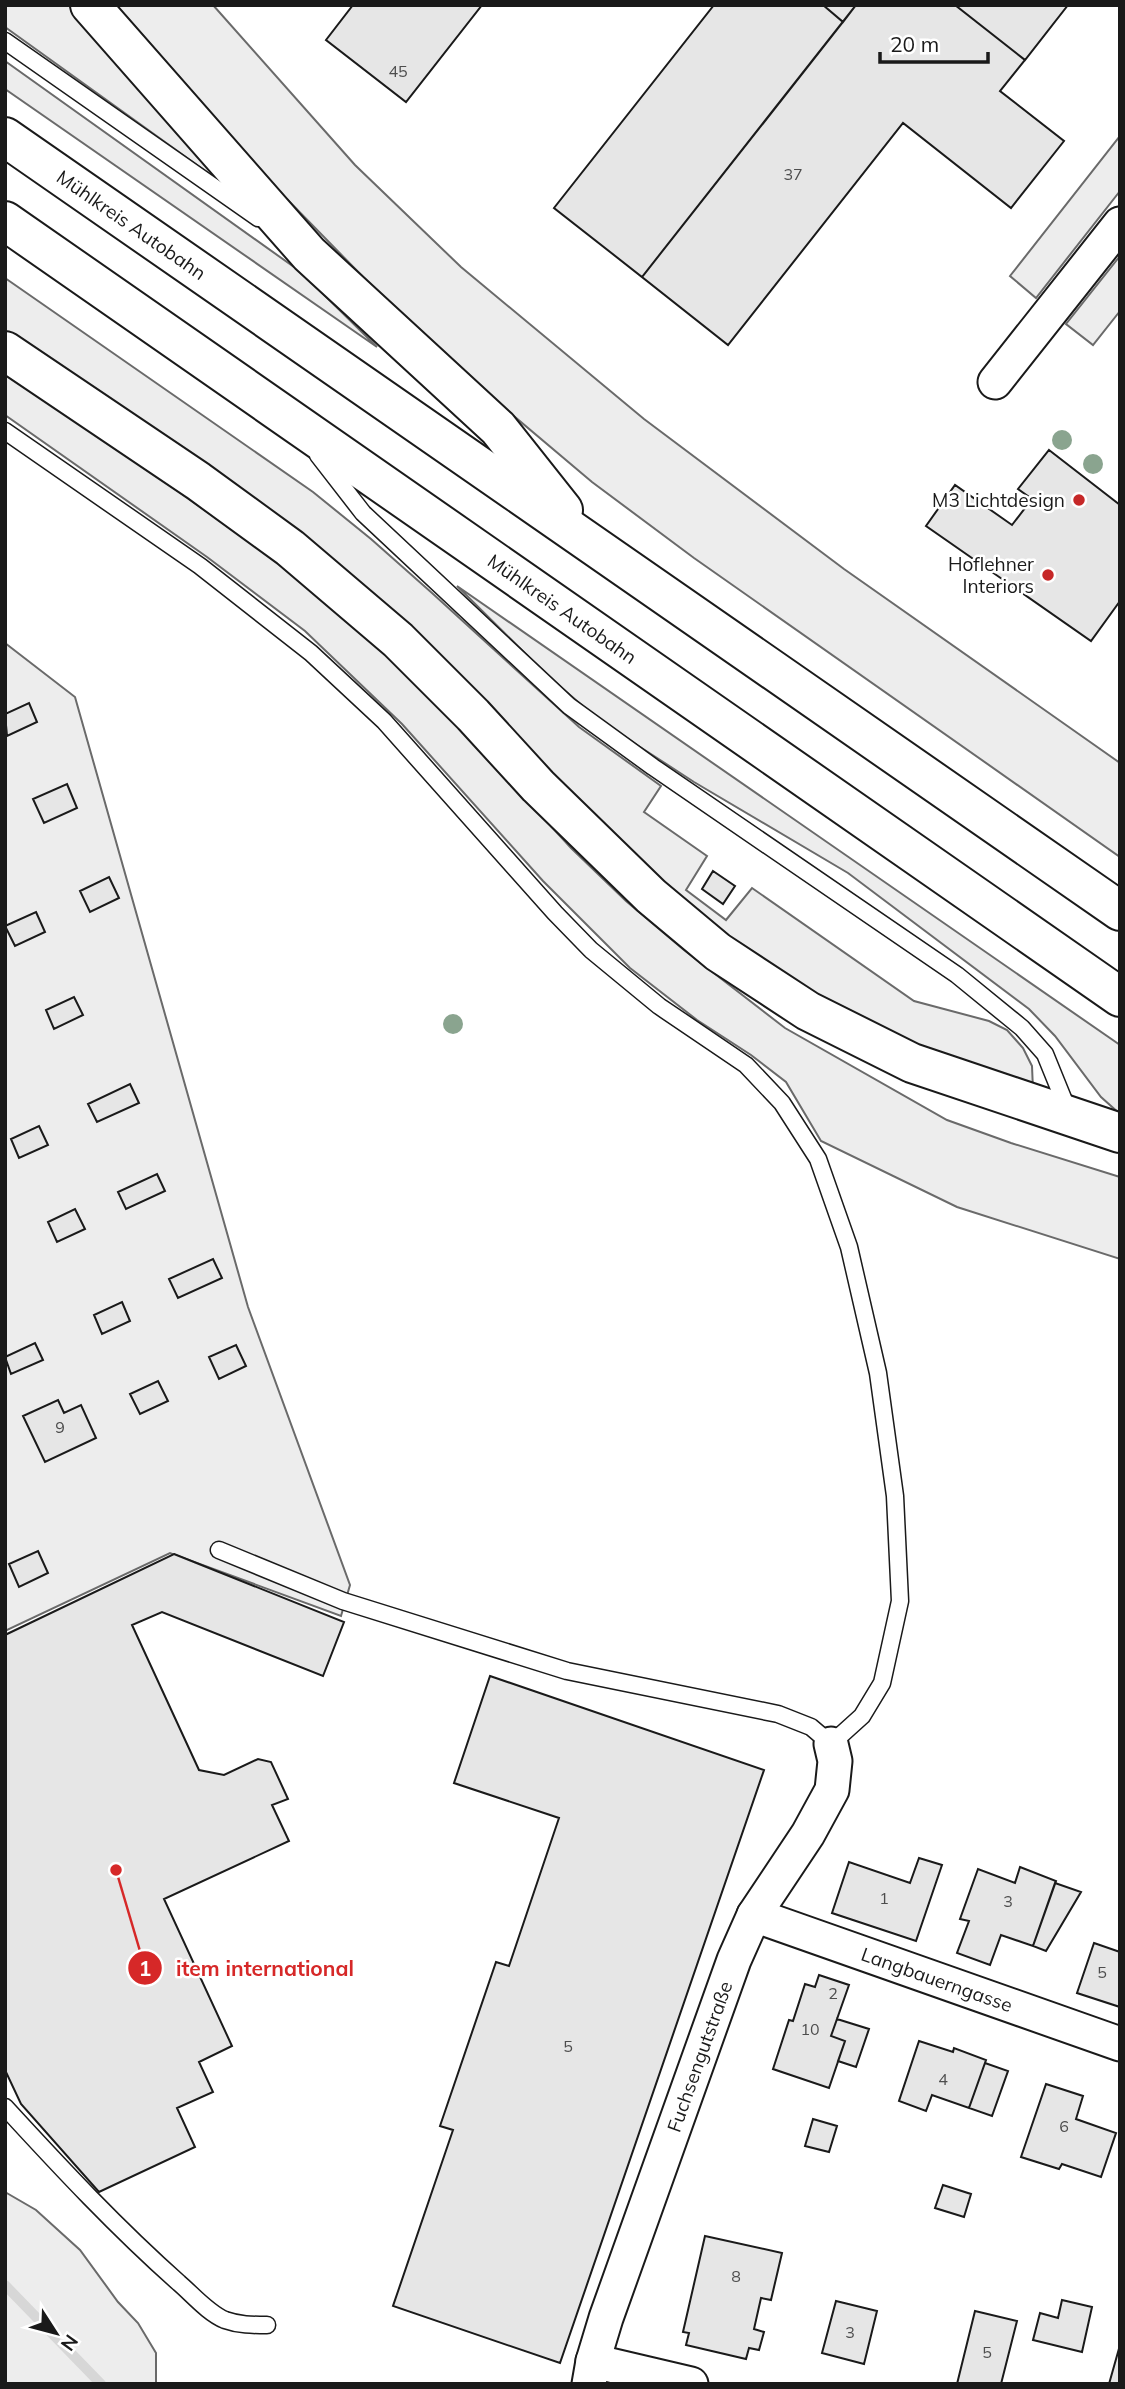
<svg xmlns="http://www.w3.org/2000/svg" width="1125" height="2389" font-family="Mulish,sans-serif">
<rect width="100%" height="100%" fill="#fff"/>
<!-- built -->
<path fill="#ededed" stroke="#6a6a6a" stroke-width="2" d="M5 5H69L222 183 5 27Z
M116 5H213L355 165 461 267 644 419 844 569 1120 763V857L694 558 592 482 490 396 369 283 278 190Z
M5 61 301 272 377 347 5 89Z
M1120 136V191L1036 298 1010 276Z
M1120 256V311L1093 345 1066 324Z
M5 278 313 492 371 539 432 593 579 727 661 786 644 812 707 856 686 890 726 920 752 888 914 1001 989 1021 1007 1030 1023 1048 1032 1066 1033 1090 866 1024 779 973 690 909 178 449 5 332Z
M5 372 164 481 266 554 328 603 385 652 494 764 571 848 626 901 684 950 785 1028 947 1120 1011 1143 1120 1177V1259L957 1207 821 1141 786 1082 751 1055 697 1020 630 968 543 881 402 724 305 631 207 557 5 415Z
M457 586 1120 1045V1114L1101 1097 1055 1036 1029 1009 848 873 694 782 637 745 591 713 549 677Z
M5 643 75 697 248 1307 350 1585 341 1616 170 1553 5 1631Z
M5 2192 36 2210 80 2250 118 2302 138 2323 156 2353V2384H5Z"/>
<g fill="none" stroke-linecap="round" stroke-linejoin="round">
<!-- stream -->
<path stroke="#d7d7d7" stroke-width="10" d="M5 2285 101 2384"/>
</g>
<!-- building -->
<path fill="#e6e6e6" stroke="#1a1a1a" stroke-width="2" d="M353 5H482L406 102 326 40Z
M714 5H823L843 22 642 277 554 208Z
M823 5H856L843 22Z
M856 5H955L1025 60 1000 91 1064 141 1011 208 903 123 728 345 642 277Z
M955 5H1068L1025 60Z
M1049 450 1120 505V601L1091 641 926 526 955 485 1012 525 1032 499 1018 489Z
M29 703 37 722 7 736 5 714Z
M67 784 77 808 44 823 33 799Z
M713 871 735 886 723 904 702 889Z
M109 877 119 898 90 912 80 891Z
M36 912 45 932 15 946 5 926Z
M74 997 83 1015 54 1029 46 1010Z
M130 1084 139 1103 97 1122 88 1104Z
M39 1126 48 1145 19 1158 11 1139Z
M157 1174 165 1191 126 1209 118 1192Z
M75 1209 85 1229 57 1242 48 1222Z
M213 1259 222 1278 178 1298 169 1279Z
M122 1302 130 1321 102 1334 94 1315Z
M35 1343 43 1360 11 1374 5 1357Z
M236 1345 246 1366 219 1379 209 1357Z
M158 1381 168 1401 140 1414 130 1394Z
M58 1400 64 1413 81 1405 96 1438 45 1462 23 1416Z
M38 1551 48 1573 19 1587 9 1564Z
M174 1554 344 1622 323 1676 162 1612 132 1625 199 1770 224 1775 258 1759 271 1762 288 1799 272 1805 289 1841 164 1899 232 2046 199 2062 213 2092 177 2108 195 2147 99 2192 21 2104 5 2070V1635Z
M490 1676 764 1770 560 2363 393 2306 453 2130 440 2126 496 1962 509 1966 559 1818 454 1783Z
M919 1858 942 1865 916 1941 832 1913 849 1862 910 1883Z
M1020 1867 1056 1881 1033 1946 1001 1935 990 1965 957 1953 969 1921 960 1919 978 1869 1015 1883Z
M1055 1883 1081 1892 1046 1951 1033 1946Z
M1094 1943 1120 1952V2007L1077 1993Z
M819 1975 849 1985 831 2036 845 2041 829 2088 773 2069 789 2020 793 2021 805 1984 815 1987Z
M837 2019 869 2029 856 2067 838 2061 845 2041 831 2036Z
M919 2041 953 2052 954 2048 986 2060 969 2108 932 2095 926 2111 899 2101Z
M985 2063 1008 2071 992 2116 969 2108Z
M1046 2084 1083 2096 1076 2119 1116 2133 1101 2177 1062 2164 1059 2169 1021 2157Z
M813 2119 837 2126 829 2152 805 2146Z
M943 2185 971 2194 964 2217 935 2208Z
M705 2236 782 2253 771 2300 761 2298 754 2329 764 2332 759 2350 749 2348 746 2359 686 2345 689 2333 683 2332Z
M1062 2300 1092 2307 1082 2352 1033 2340 1040 2313 1058 2318Z
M836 2301 877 2311 864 2364 822 2353Z
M975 2311 1017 2321 1001 2384H957Z
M1120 2345V2384H1109Z"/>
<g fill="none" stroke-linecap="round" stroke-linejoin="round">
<defs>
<path id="service" d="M5 41 258 218
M5 431 200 566 311 653 384 721 555 913 591 950 659 1006 746 1065 782 1103 818 1159 849 1247 878 1373 895 1496 900 1601 882 1683 862 1716 831 1744 811 1727 778 1714 567 1671 343 1601 219 1550
M318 455 363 513 569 706 653 767 957 975 1022 1028 1045 1054 1069 1113
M5 2107C61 2168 117 2228 179 2283 192 2294 208 2313 225 2320 239 2325 252 2325 267 2325"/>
<g id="minor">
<path d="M995 382 1120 224"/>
<path id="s1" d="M754 1915 1120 2044"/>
<path d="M593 2361 691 2384"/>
<path id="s2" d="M589 2384 593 2361 606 2318 734 1960 754 1915 808 1834 832 1790 835 1761 831 1744"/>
</g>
<g id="motorway">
<path d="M90 5 309 254 498 428 563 510"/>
<path id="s3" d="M5 137 1120 911"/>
<path id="s4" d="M5 221 1120 997"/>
<path d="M5 351 198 481 290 548 398 640 473 715 538 786 651 896 718 952 808 1011 912 1063 1120 1133"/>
</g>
</defs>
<!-- service casing -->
<use href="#service" stroke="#1a1a1a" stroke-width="19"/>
<!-- minor casing -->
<use href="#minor" stroke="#1a1a1a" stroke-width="37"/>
<!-- motorway casing -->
<use href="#motorway" stroke="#1a1a1a" stroke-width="42"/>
<!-- service -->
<use href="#service" stroke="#fff" stroke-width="16"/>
<!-- minor -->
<use href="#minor" stroke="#fff" stroke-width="33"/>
<!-- motorway -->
<use href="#motorway" stroke="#fff" stroke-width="38"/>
</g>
<!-- trees -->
<g fill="#8aa48f">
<circle cx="1062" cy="440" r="10"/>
<circle cx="1093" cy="464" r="10"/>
<circle cx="453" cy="1024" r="10"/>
</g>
<!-- markers -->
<g fill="#c62828" stroke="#fff" stroke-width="2.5">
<circle cx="1079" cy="500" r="7"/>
<circle cx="1048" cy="575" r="7"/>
</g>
<g text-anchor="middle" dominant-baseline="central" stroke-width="5" stroke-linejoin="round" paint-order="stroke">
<!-- number labels -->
<g font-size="16" fill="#4d4d4d">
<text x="398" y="71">45</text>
<text x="793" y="174">37</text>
<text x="60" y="1427">9</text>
<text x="884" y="1898">1</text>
<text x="1008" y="1901">3</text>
<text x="1102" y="1972">5</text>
<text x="833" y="1993">2</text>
<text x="810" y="2029">10</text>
<text x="568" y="2046">5</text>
<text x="943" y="2079">4</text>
<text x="1064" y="2126">6</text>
<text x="736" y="2276">8</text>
<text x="850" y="2332">3</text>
<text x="987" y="2352">5</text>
</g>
<!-- street labels -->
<g font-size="19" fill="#1a1a1a" stroke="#fff">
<text stroke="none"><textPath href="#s3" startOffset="154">Mühlkreis Autobahn</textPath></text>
<text stroke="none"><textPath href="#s4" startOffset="679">Mühlkreis Autobahn</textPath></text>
<text stroke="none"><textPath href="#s1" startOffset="194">Langbauerngasse</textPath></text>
<text stroke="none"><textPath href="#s2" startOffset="346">Fuchsengutstraße</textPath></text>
</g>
<!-- poi labels -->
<g font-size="19" fill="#1a1a1a" stroke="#fff" text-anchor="end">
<text x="1065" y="500">M3 Lichtdesign</text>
<text x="1034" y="564">Hoflehner<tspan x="1034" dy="22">Interiors</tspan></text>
</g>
</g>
<!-- callouts -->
<path fill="none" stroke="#d62828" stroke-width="2.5" d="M116 1870L145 1968"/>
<g fill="#d62828" stroke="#fff" stroke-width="2.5">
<circle cx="116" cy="1870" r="7"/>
<circle cx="145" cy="1968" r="18"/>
</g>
<g font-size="21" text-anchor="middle" font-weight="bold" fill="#fff">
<text x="145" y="1976">1</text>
</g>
<g font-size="21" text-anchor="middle" font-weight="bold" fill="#d62828" stroke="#fff" stroke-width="5" stroke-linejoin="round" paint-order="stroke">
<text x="265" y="1976">item international</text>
</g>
<!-- border -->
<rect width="1125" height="2389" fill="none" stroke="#1a1a1a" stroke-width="14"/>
<!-- north arrow -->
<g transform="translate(56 2333) rotate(126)" stroke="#ffffff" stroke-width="5" paint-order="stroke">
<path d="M0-5L12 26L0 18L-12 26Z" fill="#1a1a1a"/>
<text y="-10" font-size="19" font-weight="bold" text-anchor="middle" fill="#1a1a1a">N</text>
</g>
<!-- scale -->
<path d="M880 52v10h108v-10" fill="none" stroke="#1a1a1a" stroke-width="3.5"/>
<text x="890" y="52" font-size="21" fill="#1a1a1a" stroke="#ffffff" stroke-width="5" paint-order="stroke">20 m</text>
</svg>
